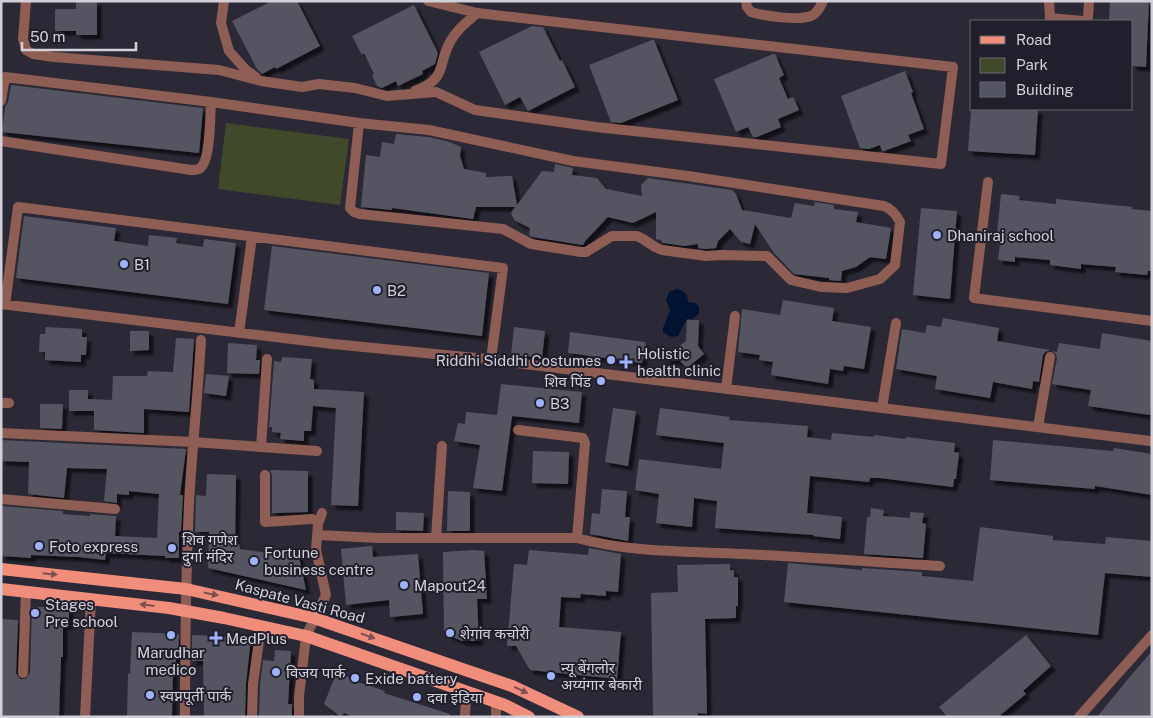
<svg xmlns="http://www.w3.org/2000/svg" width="1153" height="718" font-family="'Public Sans','Noto Sans Devanagari',sans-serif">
<defs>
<filter id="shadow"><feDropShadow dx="4.5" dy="4.5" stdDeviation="1" flood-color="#0009"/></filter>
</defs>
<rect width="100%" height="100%" fill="#2b2935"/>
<!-- green -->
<path fill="#404a2a" d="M226 123 349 139 340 205 218 189Z"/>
<!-- water -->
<path fill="#001432" d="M677 289C685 291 688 294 688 302L696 303 699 307V314L693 319H687L678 336 671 337 663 332V328L670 310 666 300 669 292Z"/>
<!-- building -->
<path fill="#545562" filter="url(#shadow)" d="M76 1H97V35H76V31H55V9H76Z
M272 1H297L320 46 276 69 275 67 262 74 257 69 232 21Z
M1110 1H1149L1146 67 1132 66V21H1109Z
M414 5 438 53 435 64 422 71 423 74 398 86 396 81 382 88 377 86 372 75 374 74 364 53 362 55 352 36Z
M532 26 543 27 560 61 562 60 575 87 528 111 520 97 505 105 479 52Z
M652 40H654L678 100 621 123 611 122 589 65Z
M773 54H775L784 75 779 78 788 99 793 97 799 110 778 119 781 127 757 137H753L748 127 736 132 714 79Z
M905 71 913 92 911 93 924 129 908 135 911 141 884 151H882L880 145 869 149 860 148 841 96Z
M11 85 203 108 199 153 2 132 5 107 8 102Z
M971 109H1038L1035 155 968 151Z
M396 134 428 137 447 141 461 147 460 156 464 169 486 173V177L512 176 517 205 542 171 554 172 555 164 573 168 572 175 597 178 606 189 642 196 641 185 648 178 732 190 736 194 742 210 791 218 795 203 814 206 815 202 834 205V209L858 212 856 222 891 228 886 259 870 257 856 267 842 271 841 281 829 280V278L794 274 774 253 755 224 750 244 741 242 730 229 718 241 716 248 706 249 698 248V244L684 246 664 243 661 242V240L656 239V212L633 223 608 217 586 240 583 245H582L533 237 529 235 530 228 514 220 511 213 515 207H476L473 219 392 208V210L361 207 366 155 380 157 382 142 394 144Z
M1001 194 1020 196 1019 200 1056 204V199L1132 207V209L1152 211V271H1148L1147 275 1115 272 1116 267 1081 264V269L1050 265V260L1015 257V262L998 260 1000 244 996 243Z
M921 208 957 211 950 299 913 295Z
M24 216 116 228 114 241 148 246 149 235 177 238 176 243 203 247 204 239 236 243 228 304 16 278Z
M272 246 489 273 482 336 264 310Z
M783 300 834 308 832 321 871 327 864 369 844 366 843 371 830 369 828 384 771 375 773 362 759 360 760 355 738 352 742 309 780 315Z
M943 318 999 328 997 341 1050 350 1045 352 1043 355 1039 382 1033 381 1032 389 993 382 990 398 935 389 937 376 896 369 902 329 925 333 927 325 941 327Z
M687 320H699L698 346 704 354 687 368 680 361 663 359 686 341Z
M46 327 82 329V337H87L86 355H81V362L45 360V352H39L40 334H45Z
M514 327 545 331 542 358 511 355Z
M130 331H149V350L130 351Z
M570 332 645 342V344L646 345 642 363 568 353Z
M1102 333 1152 341V407L1150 415 1088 406 1091 390 1052 384 1057 358 1056 354 1052 351 1057 352 1059 343 1100 349Z
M176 338 194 339 189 412 144 409V433L94 430V411H69V390H88V399L112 400 113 376H147L148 371 173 372Z
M228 343 257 345 256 360H260L259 374 227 373Z
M282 357 312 359 310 379 314 380V389L364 392 358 506 331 505 336 408 313 406 311 431H304V441L280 439 281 433 272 432V427H269L274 361 281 362Z
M206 374 229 376 226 396 204 393Z
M501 384 582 392 579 423 512 416 502 491 473 488 480 445 454 441 458 423 465 424 466 412 497 415Z
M40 404H63L62 429 40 428Z
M613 408 636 411 628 466 605 462Z
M660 408 730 417 729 420 808 426 807 437 831 440 832 433 874 437V435L906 439V437L955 443 954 452 959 453 956 479H954L953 487 880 478H870L869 482 810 476 807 513 842 517 840 539 813 536 814 535 715 528 717 501 694 498 692 527 656 523 659 494 635 490 639 459 721 469 724 443 656 435Z
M1 440 186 449 180 495H183L181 531 179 532V558H165V556L106 553 105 560 79 557 31 555V558L1 556V506L63 511V514L90 516V514L116 516 115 536 157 538 159 494 129 491V495L117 494V503L104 501 107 469 67 468 64 498 28 494 29 462 1 461Z
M993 440 1113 451 1114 448 1152 454V495L1095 486V489L990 480Z
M533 451 569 452 568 484 532 483Z
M270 470 308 471V512L272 513V475Z
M207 474 236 475 235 544H239L240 549 276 554V551L298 552 306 590 208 568 209 532H195L196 495 206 496Z
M602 489 627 491 625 517H630L628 541 590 534 592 513 600 514Z
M448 491 470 492V531H447Z
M871 508 884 510 883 516 910 518V512L924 513 922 523 926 524 923 558 864 554 867 517H870Z
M396 512 424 513 423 531 396 530Z
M980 527 1053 536V540L1105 544 1106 537 1152 541V577L1105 573 1098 635 784 602 788 563 862 570V568L922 572V576L973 581Z
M372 546 373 557 418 554 423 614 390 617 389 600 346 605 341 549Z
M589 548 621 554 618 592 606 591V596L581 594 580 598 561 597 559 627 621 632 617 679 530 670 516 646H507L514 564 527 565 529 550 588 555Z
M474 550 484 551 487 599H477L479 641H462L444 633 443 552Z
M730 564V570H734V577H738V606H736V618L705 619 707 714 698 713 697 717H658L653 715 651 593 678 592 677 565Z
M32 607H69V625H63V657H61L59 717H1V619L18 620 16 673 20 679H26L30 673Z
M132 632 179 634 178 660H176L175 670 173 669 172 717H127L128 673 130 674Z
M192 635 251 637 246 684 245 717H204L203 661H192Z
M1026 635 1051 666 1023 691 1026 694 998 717H947L939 707Z
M275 650 291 651 288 704H292V717H259L260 685 263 660 274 661Z
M1152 651V717H1097L1128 679Z
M336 674 356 679 355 681 385 691 384 693 450 714V717H354L344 713 341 717 324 704Z"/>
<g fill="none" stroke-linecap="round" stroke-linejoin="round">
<!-- street -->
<path stroke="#8e5d54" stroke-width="10" d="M26 1 23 39 26 50 33 54 54 57 219 70 261 81 302 87 319 84 355 88 387 96 436 92 475 110 596 127 941 164 953 67 477 13 428 1
M224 1 221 23 229 51 246 70 256 77
M746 1 747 7 751 12C764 16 798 21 811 16 817 14 820 7 823 1
M1049 1 1050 18 1083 21
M1084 21 1088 18 1089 1
M415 91C448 78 437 66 450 42 457 29 467 22 477 13
M1 101 5 77 211 102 359 123 429 130 573 161 688 176 884 206C892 209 896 214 900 222L895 265 880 279 847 288 821 287 791 280 767 256 721 255 706 256 662 250 655 247 643 239 637 236H612L586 252H581L531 244 503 229 360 214 354 212 350 208 359 123
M1 141 191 170C193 170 196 170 199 169 211 163 210 115 211 102
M988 182 974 298 1152 321
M1 304 333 344 476 358 1150 441
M5 305 18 207 503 268 491 360
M239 333 252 237
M726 389 735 316
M1 403H9
M882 408 896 323
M1038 427 1050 357
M1 433 193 442 317 451
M261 447 267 359
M265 475V522L312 519
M1 499 115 509
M317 535 379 538H577L585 443 583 438 518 430
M436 538 442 446
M577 538C631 553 688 551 743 554 809 557 875 562 940 566
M23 673 26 591
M85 717 91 599
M185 717C185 646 186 574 189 503 192 449 198 394 201 340
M252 717 253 684 261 626
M299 717V697L306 636 326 595 316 550 318 524 322 513
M465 717 466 692
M496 717V702
M1079 717 1152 635"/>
<!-- primary -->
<path stroke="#f08d7b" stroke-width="12" d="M1 569 186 589 314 618 512 686 578 717
M1 589 169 608 224 618 306 636 505 705 529 717"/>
</g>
<!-- one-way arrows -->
<defs><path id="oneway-solid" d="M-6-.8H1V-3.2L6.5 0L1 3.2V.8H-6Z" transform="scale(1.25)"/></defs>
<g fill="#7e504f">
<use href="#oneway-solid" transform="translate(50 574) rotate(6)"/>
<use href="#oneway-solid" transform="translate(211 594) rotate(11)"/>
<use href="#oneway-solid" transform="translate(147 605) rotate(-173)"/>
<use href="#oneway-solid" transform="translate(368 636) rotate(19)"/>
<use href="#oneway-solid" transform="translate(521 690) rotate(25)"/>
</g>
<!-- markers -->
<g fill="#9fb3fd" stroke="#211f2b" stroke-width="2">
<circle cx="937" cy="235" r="5"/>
<circle cx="124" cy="264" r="5"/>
<circle cx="377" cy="290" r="5"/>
<circle cx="611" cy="360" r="5"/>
<path d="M623.5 354.5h5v5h5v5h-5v5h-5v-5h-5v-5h5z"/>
<circle cx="601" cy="381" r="5"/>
<circle cx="540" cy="403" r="5"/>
<circle cx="39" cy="546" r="5"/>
<circle cx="172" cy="548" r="5"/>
<circle cx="254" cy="561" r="5"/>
<circle cx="404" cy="585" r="5"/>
<circle cx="35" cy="613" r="5"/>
<circle cx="450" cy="633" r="5"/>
<circle cx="171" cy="635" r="5"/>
<path d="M213.5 630.5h5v5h5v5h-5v5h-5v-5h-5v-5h5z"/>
<circle cx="276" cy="672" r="5"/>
<circle cx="551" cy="676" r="5"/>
<circle cx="355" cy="678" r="5"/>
<circle cx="150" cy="695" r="5"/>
<circle cx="417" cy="697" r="5"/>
</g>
<g text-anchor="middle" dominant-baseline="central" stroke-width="4" stroke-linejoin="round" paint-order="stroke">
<!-- poi labels -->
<g font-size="15" fill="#d2d1d9" stroke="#211f2b" text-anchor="start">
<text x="947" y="235">Dhaniraj school</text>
<text x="134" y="264">B1</text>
<text x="387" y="290">B2</text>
<text x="637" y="353">Holistic<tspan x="637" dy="17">health clinic</tspan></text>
<text x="601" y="360" text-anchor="end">Riddhi Siddhi Costumes</text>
<text x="591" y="381" text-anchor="end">शिव पिंड</text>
<text x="550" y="403">B3</text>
<text x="182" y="539">शिव गणेश<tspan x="182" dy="17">दुर्गा मंदिर</tspan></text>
<text x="49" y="546">Foto express</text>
<text x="264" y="552">Fortune<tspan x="264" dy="17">business centre</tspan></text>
<text x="414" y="585">Mapout24</text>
<text x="45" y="604">Stages<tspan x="45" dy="17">Pre school</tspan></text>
<text x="460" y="633">शेगांव कचोरी</text>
<text x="226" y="638">MedPlus</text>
<text x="171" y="652" text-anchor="middle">Marudhar<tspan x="171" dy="17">medico</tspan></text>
<text x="561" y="667">न्यू बेंगलोर<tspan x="561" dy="17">अय्यंगार बेकारी</tspan></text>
<text x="286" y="672">विजय पार्क</text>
<text x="365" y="678">Exide battery</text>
<text x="160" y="695">स्वप्नपूर्ती पार्क</text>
<text x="427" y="697">दवा इंडिया</text>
</g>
<!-- street labels -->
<g font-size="15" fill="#d2d1d9" stroke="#211f2b">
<text transform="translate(300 601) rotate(15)">Kaspate Vasti Road</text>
</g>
</g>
<!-- border -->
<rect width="1153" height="718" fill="none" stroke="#d2d1d9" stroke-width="5"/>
<!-- legend -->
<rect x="970" y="20" width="162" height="90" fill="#211f2b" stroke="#686671"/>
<rect x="980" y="36" width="25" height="8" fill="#f08d7b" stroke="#686671"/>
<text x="1016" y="45" font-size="15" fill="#d2d1d9">Road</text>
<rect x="980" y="58" width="25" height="15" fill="#404a2a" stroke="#686671"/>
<text x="1016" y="70" font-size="15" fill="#d2d1d9">Park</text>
<rect x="980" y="82" width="25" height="15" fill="#545562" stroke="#686671"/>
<text x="1016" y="95" font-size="15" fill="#d2d1d9">Building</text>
<!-- scale -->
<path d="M22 42v8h114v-8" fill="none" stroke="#d2d1d9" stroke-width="2.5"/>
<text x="30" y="42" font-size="15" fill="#d2d1d9" stroke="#211f2b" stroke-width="4" paint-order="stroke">50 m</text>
</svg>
